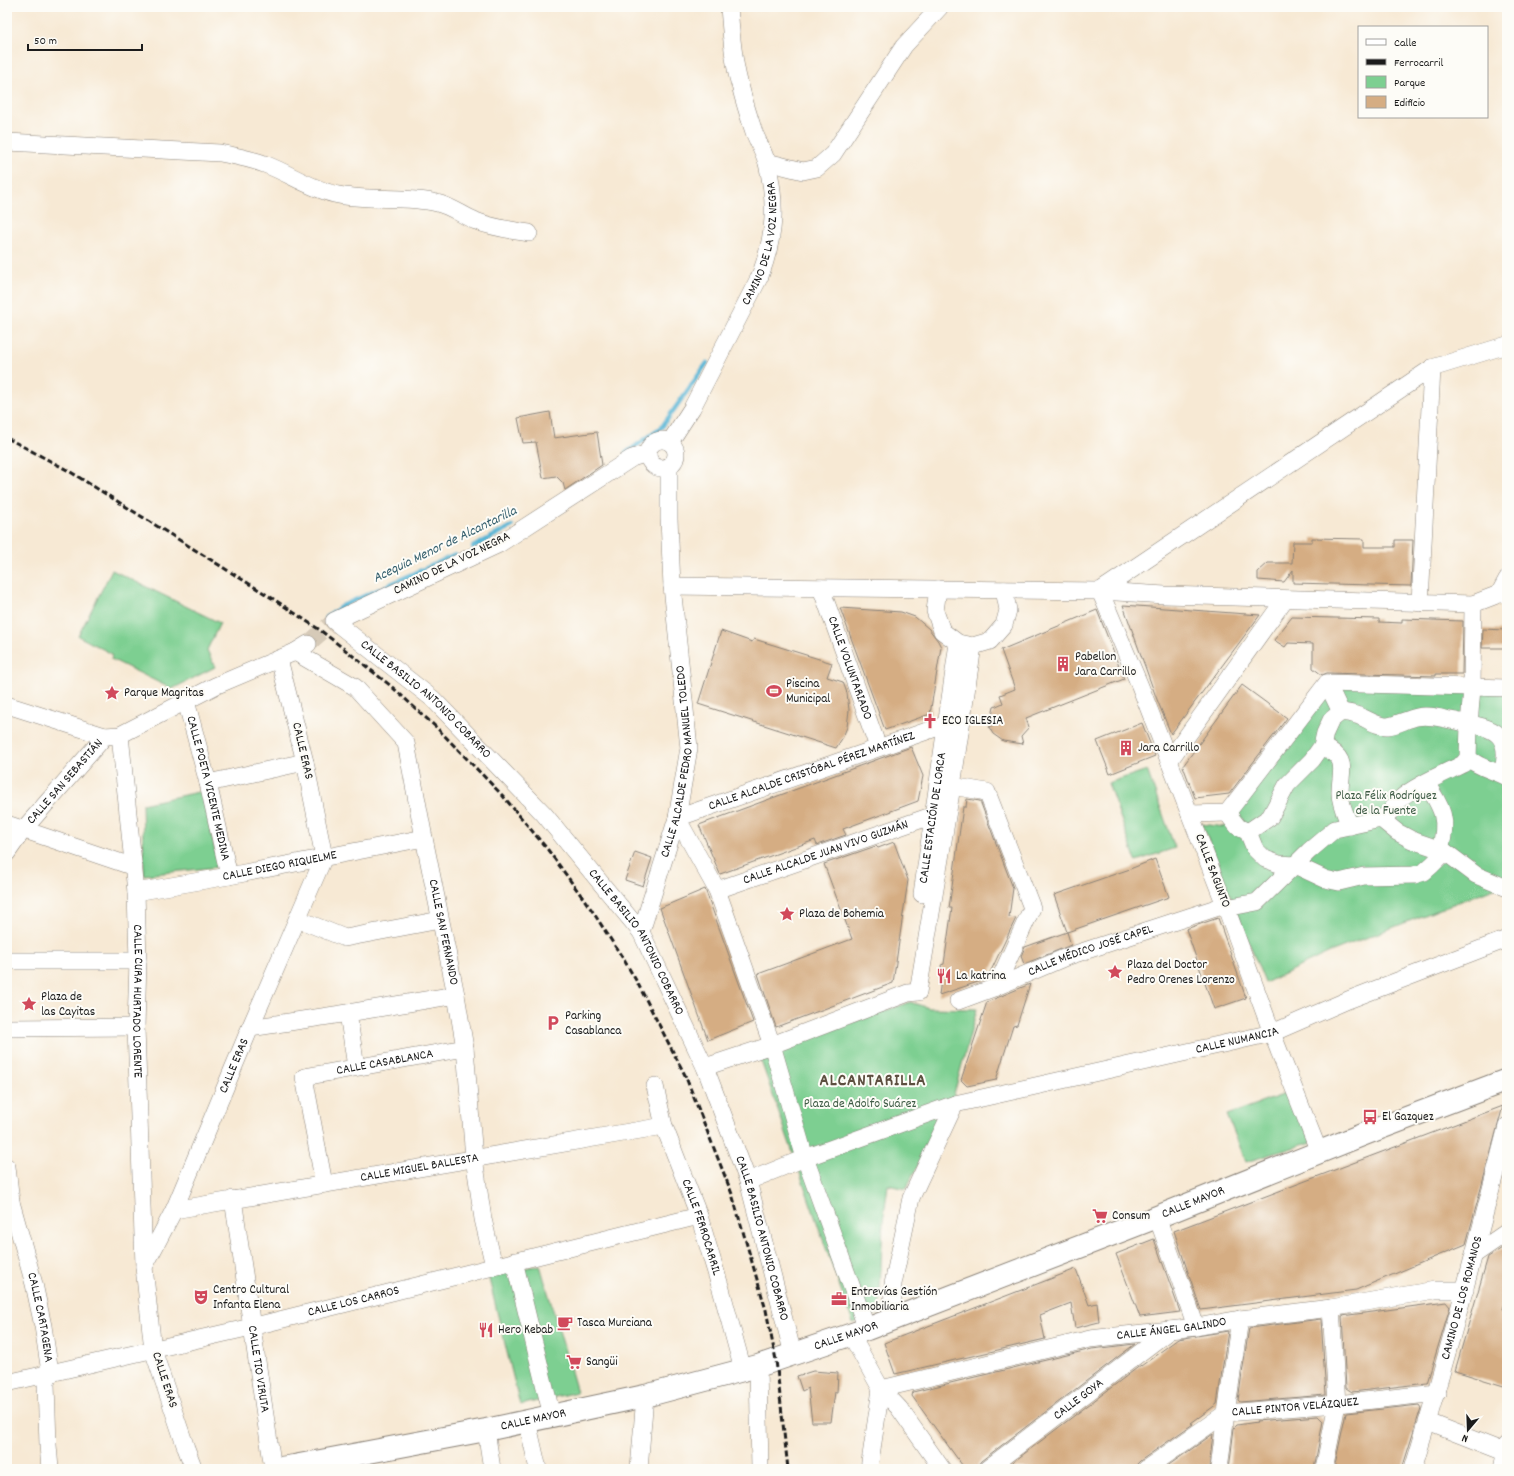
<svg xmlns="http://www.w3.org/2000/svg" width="1514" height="1476" font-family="Dekko,sans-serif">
<rect width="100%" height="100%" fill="#fdfcf7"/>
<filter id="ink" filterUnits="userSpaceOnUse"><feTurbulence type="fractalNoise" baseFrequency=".025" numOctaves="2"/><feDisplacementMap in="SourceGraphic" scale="8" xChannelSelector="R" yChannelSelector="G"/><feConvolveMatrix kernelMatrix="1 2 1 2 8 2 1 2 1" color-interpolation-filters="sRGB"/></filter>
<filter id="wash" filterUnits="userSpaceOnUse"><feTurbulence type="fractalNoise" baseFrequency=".012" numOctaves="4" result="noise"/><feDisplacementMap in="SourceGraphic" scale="16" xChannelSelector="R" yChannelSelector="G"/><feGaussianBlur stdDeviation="0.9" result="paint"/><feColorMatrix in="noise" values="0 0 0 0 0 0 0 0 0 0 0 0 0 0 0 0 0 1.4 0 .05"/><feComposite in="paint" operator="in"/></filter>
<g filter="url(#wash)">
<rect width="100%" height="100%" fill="#f7e9d4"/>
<!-- green -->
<path fill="#7dcf91" stroke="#4c7656" d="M112 570 220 623 207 650 215 667 172 689 111 659 112 654 78 636Z
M1327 683 1507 691V891L1499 886 1330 952 1265 983 1202 824 1225 827Z
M1147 770 1175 848 1136 861 1108 783Z
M203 791 218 867 144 875 142 804Z
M910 1002 929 1008 977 1009 954 1094 906 1189 888 1185 883 1222 879 1313 853 1323 829 1257 759 1055Z
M1291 1092 1312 1142 1246 1162 1227 1115Z
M540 1265 577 1392 520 1405 488 1275Z"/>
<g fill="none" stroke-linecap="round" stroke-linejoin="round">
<!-- stream -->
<path stroke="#57b5d5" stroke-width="4.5" d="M626 453 661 428 707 363
M473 547 512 526
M326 618 342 606 455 555"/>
</g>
<g id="blocks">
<!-- building -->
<path fill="#d5ad83" d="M550 412 554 438 597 432 602 465 565 490 563 483 556 476 543 478 536 442 523 443 518 418Z
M1312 538 1364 539V547H1395V540H1413L1411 586 1293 583V570L1284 582 1258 580V572L1268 563H1292L1293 542H1312Z
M1123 605 1260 615 1171 734 1156 697Z
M840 608 901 612 915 617 929 629 938 641 941 647 930 714 885 730Z
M1097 610 1124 679 1026 718 1029 727 1021 736 1023 744 1003 741 993 734 989 727 993 725 992 716 994 707 1003 703 1000 695 1015 689 1001 650Z
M1292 617 1379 619V622L1402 623V619L1463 621 1462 674H1436V676L1327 673 1322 675 1313 668V644L1288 643 1285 647 1274 640Z
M1483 629 1506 630 1505 633H1507V648H1482Z
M721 631 752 642 754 639 832 663 827 677 843 682 847 693 849 710 847 727 843 737 836 748 698 704Z
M1242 685 1287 718 1229 794 1195 798 1183 766Z
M1142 723 1155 756 1110 774 1097 741Z
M911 747 923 776 918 801 843 829 846 835 817 845 815 840 720 874 699 825Z
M967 799 980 801 1013 888 1009 917 1016 918 987 979 939 995 942 972 941 965 944 964 952 908H949L963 807H966Z
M894 842 908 880 893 983 776 1027 758 974 852 939 824 864 876 846 878 848Z
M635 852 652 858 643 886 625 880Z
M1155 859 1169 897 1067 932 1054 895 1130 869Z
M705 889 753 1022 708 1040 660 908Z
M1218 918 1246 998 1214 1009 1186 929Z
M1067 932 1071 945 1024 964 1021 956 1025 947Z
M1030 984 1017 1025 1013 1026 996 1080 967 1086 961 1080 987 1002Z
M1503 1106 1466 1244 1356 1290 1201 1310 1174 1231Z
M1154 1239 1180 1312 1140 1317 1116 1254Z
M1507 1245V1297L1503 1309 1507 1311V1387L1455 1371 1488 1257Z
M1076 1269 1089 1305 1097 1303 1099 1322 1075 1328 1071 1303 1040 1315 1045 1339 895 1374 884 1343Z
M1446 1302 1450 1307 1427 1383 1352 1392 1346 1388 1342 1316Z
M1321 1319 1326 1395 1240 1402 1238 1400 1249 1328Z
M1228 1331 1217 1404 1191 1423 1193 1424 1140 1461 1137 1464 1136 1469H1004L1141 1365V1366L1178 1339Z
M1135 1344 981 1461 978 1465 977 1469H965L912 1396 913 1392 1092 1349Z
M813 1371 838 1373 837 1392H835L831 1422H812L808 1388 802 1391 797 1376Z
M1419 1405 1421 1408 1402 1469H1334L1346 1413Z
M1318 1416 1323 1421 1314 1469H1229L1234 1428 1237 1425 1257 1422 1256 1421Z
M1213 1434 1209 1469H1163Z"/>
</g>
</g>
<g filter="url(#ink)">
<use href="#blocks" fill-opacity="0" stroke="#8a8278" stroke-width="1"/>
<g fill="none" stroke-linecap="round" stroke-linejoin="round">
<!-- street-tunnel -->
<path stroke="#d6cab8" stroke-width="17" stroke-dasharray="17 8" stroke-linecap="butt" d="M308 644 334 621"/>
<defs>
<g id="street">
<path d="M7 142 220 153C236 156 252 159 267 165 290 174 310 188 334 194 368 202 404 195 437 203 451 206 463 216 476 221 493 228 511 230 529 233"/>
<path d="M767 162 803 171 817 168 833 154 904 46 940 7"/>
<circle cx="662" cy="454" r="14"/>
<path id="s1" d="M670 442 692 408 760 276C775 236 777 204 767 163 764 152 758 142 754 132 749 117 744 101 740 85 733 63 731 31 729 7"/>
<path id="s2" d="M648 453 632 458 499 544 334 621 433 699 544 814 641 932 705 1067 748 1181 793 1354"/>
<path d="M672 586 1100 591 1165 595 1473 604 1499 594H1507"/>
<path id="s3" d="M821 588 878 747"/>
<path d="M938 589 935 611 942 631 958 643 973 646 990 641 1004 625 1008 610 1004 590"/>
<path d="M1499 594 1507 579"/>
<path d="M1420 603 1432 368"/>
<path id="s4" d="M295 652 355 687 406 743 424 838 456 995 465 1048 474 1158 483 1219 494 1266"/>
<path d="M1327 683 1341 712"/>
<path id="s5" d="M186 701 208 783 229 876"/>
<path d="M7 705 105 736"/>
<path id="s6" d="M120 735 136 892 138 961 136 1027 144 1266"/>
<path d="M1322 746C1350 759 1340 769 1340 793 1340 804 1346 816 1350 826"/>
<path d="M1468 758C1479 768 1494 770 1507 777"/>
<path d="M1169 761 1285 599"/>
<path d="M208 783 305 762"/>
<path d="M1426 783C1442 808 1449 819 1440 849"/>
<path d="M952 786 987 792 1032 908 996 987"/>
<path d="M1227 813 1238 827 1248 832 1255 849 1265 859 1279 864 1295 865 1325 879 1339 882 1364 876 1414 875 1424 872 1432 865 1445 852"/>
<path d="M1190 814 1227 813 1327 683 1507 688"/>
<path d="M1381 819C1392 814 1392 807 1400 799 1414 786 1445 773 1463 764L1468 758 1469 725 1472 688 1473 604"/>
<path d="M7 824 134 867"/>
<path d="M1248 832 1270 817 1287 785 1312 760 1322 746 1325 733 1331 720 1341 712C1346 713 1351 713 1356 715 1367 718 1376 727 1388 726 1397 725 1407 719 1417 717 1430 714 1442 719 1456 721 1491 728 1514 730 1502 774"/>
<path id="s7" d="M7 853 23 830 105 736 120 735 215 686 295 652 308 644"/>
<path id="s8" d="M717 890 934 815"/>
<path id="s9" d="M136 892 229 876 424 838"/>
<path id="s10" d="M922 894 958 643"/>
<path d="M1226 908 1257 902 1309 851 1335 829 1381 819 1397 832 1412 840 1444 851 1476 875 1507 888"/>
<path d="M298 919 345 938 440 920"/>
<path id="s11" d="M641 932 677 818 689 748 672 586 669 519V467"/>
<path d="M7 961H138"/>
<path id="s12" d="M958 1001 996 987 1066 957 1225 905"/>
<path d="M348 1013 356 1067"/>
<path d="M7 1028 136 1027"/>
<path d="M250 1028 348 1013 456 995"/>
<path d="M705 1067 772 1045 908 993 918 992 952 786 973 646"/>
<path id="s13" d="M655 1086 664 1126 699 1216 721 1289 743 1370"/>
<path d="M1319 1152 1272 1033 1225 905 1140 686 1100 591 1432 368 1507 345"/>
<path d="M7 1167 11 1202H9"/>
<path id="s14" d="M748 1181 805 1158 955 1104 1272 1033 1348 1000 1507 939"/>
<path id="s15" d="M324 1184 304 1077 465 1048"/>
<path id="s16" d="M7 1193 11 1202 34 1284 43 1326 50 1372 46 1383 48 1445 50 1469"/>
<path id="s17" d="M233 1199 273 1469"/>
<path id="s18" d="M174 1210 664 1126"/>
<path d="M1157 1217 1180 1280 1196 1327"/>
<path d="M1475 1254 1507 1232"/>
<path d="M514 1261 552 1416"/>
<path d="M892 1319 893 1284 911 1198 955 1104"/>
<path id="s19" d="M867 1329 805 1158 772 1045 717 890 677 818 947 724"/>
<path d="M851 1335 881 1389 899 1408 942 1469"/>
<path d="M758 1366 760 1469"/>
<path id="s20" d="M7 1383 251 1327 699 1216"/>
<path d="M527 1421 538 1469"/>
<path d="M1428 1422 1507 1453"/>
<path d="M486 1430 492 1469"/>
<path id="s21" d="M194 1469 186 1448 153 1350 144 1267 174 1210 250 1028 324 857 305 762 279 659"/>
<path d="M639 1469 645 1396"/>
<path id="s22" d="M869 1469 881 1389 1090 1339 1196 1327 1240 1319 1331 1308 1435 1290H1465"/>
<path id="s23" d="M987 1469 1170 1330"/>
<path id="s24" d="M1146 1469 1226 1413 1337 1404 1437 1393"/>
<path d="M1219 1469 1226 1413 1240 1319"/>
<path d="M1324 1469 1337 1404 1331 1308"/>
<path id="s25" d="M1413 1469C1448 1356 1478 1241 1507 1126"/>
<path d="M1502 1469 1507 1445"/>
</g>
<g id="secondary">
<path id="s26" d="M274 1469 294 1466 486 1430 645 1396 758 1366 867 1329 1157 1217 1367 1133 1507 1080"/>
</g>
</defs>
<!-- street casing -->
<use href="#street" stroke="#8a8278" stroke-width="18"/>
<!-- secondary casing -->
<use href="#secondary" stroke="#8a8278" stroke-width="24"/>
<!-- street -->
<use href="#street" stroke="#fff" stroke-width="17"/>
<!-- secondary -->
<use href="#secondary" stroke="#fff" stroke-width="22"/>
<!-- rail -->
<path stroke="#1c1c1c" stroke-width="3" stroke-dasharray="6 3" stroke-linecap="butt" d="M7 438 69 471 275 600 320 630 391 686 437 728 503 796 548 850 591 909 624 960 637 982 685 1075 732 1194 766 1310 776 1360 788 1469"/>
</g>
</g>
<!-- icons -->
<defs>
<symbol id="building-bare" viewBox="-9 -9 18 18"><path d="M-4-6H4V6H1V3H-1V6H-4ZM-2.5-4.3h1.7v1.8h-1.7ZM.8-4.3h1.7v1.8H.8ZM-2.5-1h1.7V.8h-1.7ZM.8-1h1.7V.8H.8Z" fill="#d1495b" stroke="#fdfcf7" stroke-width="2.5" paint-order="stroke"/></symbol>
<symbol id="stadium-bare" viewBox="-9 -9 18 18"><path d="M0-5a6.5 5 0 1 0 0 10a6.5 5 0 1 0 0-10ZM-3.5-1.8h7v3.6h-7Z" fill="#d1495b" stroke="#fdfcf7" stroke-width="2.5" paint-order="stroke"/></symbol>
<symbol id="sight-bare" viewBox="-9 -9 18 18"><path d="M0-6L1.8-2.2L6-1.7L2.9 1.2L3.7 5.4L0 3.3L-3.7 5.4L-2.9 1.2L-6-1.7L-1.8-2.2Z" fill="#d1495b" stroke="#fdfcf7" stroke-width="2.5" paint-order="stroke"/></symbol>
<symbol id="church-bare" viewBox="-9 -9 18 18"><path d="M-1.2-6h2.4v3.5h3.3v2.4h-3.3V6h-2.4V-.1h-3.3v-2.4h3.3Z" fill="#d1495b" stroke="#fdfcf7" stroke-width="2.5" paint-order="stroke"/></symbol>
<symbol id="restaurant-bare" viewBox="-9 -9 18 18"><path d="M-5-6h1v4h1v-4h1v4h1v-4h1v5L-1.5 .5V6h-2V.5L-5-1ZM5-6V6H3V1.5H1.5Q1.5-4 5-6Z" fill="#d1495b" stroke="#fdfcf7" stroke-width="2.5" paint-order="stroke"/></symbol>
<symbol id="parking-bare" viewBox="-9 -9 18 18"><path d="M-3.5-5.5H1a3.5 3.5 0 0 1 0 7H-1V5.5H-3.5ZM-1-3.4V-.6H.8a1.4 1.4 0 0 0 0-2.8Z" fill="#d1495b" stroke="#fdfcf7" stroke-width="2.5" paint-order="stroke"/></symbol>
<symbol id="bus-bare" viewBox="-9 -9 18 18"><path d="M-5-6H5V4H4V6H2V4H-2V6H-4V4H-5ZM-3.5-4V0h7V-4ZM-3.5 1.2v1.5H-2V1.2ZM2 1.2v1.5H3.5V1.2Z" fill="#d1495b" stroke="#fdfcf7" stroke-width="2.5" paint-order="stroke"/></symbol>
<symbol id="supermarket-bare" viewBox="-9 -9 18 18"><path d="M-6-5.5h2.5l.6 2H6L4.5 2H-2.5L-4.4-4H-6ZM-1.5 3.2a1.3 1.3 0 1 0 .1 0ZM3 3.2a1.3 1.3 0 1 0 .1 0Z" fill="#d1495b" stroke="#fdfcf7" stroke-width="2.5" paint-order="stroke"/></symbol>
<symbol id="theatre-bare" viewBox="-9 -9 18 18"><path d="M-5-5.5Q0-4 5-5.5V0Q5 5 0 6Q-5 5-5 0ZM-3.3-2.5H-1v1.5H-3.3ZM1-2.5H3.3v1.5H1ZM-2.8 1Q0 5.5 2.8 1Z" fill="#d1495b" stroke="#fdfcf7" stroke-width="2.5" paint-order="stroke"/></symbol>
<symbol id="office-bare" viewBox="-9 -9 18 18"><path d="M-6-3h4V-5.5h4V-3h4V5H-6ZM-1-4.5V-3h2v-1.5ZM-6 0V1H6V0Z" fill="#d1495b" stroke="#fdfcf7" stroke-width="2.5" paint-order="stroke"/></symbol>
<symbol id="cafe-bare" viewBox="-9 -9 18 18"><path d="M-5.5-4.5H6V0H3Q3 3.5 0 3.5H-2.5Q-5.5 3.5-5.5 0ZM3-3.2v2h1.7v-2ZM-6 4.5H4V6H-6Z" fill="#d1495b" stroke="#fdfcf7" stroke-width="2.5" paint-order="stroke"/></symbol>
</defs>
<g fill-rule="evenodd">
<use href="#building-bare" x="1052" y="653" width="22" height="22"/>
<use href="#stadium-bare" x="763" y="680" width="22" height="22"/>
<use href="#sight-bare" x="101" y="682" width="22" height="22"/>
<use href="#church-bare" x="919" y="710" width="22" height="22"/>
<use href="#building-bare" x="1115" y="737" width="22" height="22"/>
<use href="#sight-bare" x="776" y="903" width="22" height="22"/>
<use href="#sight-bare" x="1104" y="961" width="22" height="22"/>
<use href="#restaurant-bare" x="933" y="965" width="22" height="22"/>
<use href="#sight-bare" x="18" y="993" width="22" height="22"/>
<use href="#parking-bare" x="542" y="1012" width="22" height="22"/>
<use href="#bus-bare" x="1359" y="1106" width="22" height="22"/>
<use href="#supermarket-bare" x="1089" y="1205" width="22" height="22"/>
<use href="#theatre-bare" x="190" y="1286" width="22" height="22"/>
<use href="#office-bare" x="828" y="1288" width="22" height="22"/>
<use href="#cafe-bare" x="554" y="1312" width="22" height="22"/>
<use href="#restaurant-bare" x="475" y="1319" width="22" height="22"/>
<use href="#supermarket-bare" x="563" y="1351" width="22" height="22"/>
</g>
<g text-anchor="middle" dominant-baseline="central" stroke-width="4" stroke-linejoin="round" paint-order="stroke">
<!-- street labels -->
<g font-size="13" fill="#1c1c1c" stroke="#fdfcf7">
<text stroke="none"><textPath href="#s1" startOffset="221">CAMINO DE LA VOZ NEGRA</textPath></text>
<text transform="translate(452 564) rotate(-26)">CAMINO DE LA VOZ NEGRA</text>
<text stroke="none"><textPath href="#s3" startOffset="85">CALLE VOLUNTARIADO</textPath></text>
<text stroke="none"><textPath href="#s2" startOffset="478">CALLE BASILIO ANTONIO COBARRO</textPath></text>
<text transform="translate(302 751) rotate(77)">CALLE ERAS</text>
<text stroke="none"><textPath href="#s11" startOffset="176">CALLE ALCALDE PEDRO MANUEL TOLEDO</textPath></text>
<text stroke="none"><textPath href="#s19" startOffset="689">CALLE ALCALDE CRISTÓBAL PÉREZ MARTÍNEZ</textPath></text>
<text stroke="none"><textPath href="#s7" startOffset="92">CALLE SAN SEBASTIÁN</textPath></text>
<text stroke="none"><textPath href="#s5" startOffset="90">CALLE POETA VICENTE MEDINA</textPath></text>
<text stroke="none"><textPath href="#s10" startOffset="77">CALLE ESTACIÓN DE LORCA</textPath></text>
<text stroke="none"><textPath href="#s8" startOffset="115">CALLE ALCALDE JUAN VIVO GUZMÁN</textPath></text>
<text stroke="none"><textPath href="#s9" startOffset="146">CALLE DIEGO RIQUELME</textPath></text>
<text transform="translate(1212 871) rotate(69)">CALLE SAGUNTO</text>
<text stroke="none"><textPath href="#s4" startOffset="338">CALLE SAN FERNANDO</textPath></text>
<text stroke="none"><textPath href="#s2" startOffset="802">CALLE BASILIO ANTONIO COBARRO</textPath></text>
<text stroke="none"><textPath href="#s12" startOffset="142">CALLE MÉDICO JOSÉ CAPEL</textPath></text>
<text stroke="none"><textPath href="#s6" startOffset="267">CALLE CURA HURTADO LORENTE</textPath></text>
<text stroke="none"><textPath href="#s14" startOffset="510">CALLE NUMANCIA</textPath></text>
<text stroke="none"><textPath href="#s15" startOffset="191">CALLE CASABLANCA</textPath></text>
<text stroke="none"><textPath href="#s21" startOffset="430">CALLE ERAS</textPath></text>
<text stroke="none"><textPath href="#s18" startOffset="249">CALLE MIGUEL BALLESTA</textPath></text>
<text stroke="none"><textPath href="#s26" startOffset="960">CALLE MAYOR</textPath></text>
<text stroke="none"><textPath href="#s13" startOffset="149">CALLE FERROCARRIL</textPath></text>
<text stroke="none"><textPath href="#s2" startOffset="1126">CALLE BASILIO ANTONIO COBARRO</textPath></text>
<text stroke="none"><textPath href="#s25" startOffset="178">CAMINO DE LOS ROMANOS</textPath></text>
<text stroke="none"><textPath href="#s20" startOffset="356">CALLE LOS CARROS</textPath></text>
<text stroke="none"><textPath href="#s16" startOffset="129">CALLE CARTAGENA</textPath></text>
<text stroke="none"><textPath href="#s22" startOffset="378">CALLE ÁNGEL GALINDO</textPath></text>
<text stroke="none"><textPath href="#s26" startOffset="588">CALLE MAYOR</textPath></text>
<text stroke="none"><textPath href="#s17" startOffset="172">CALLE TIO VIRUTA</textPath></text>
<text transform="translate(164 1380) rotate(72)">CALLE ERAS</text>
<text stroke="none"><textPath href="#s23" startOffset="115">CALLE GOYA</textPath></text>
<text stroke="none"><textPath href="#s24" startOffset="167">CALLE PINTOR VELÁZQUEZ</textPath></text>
<text stroke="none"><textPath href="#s26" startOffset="264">CALLE MAYOR</textPath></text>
</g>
<!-- poi labels -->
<g font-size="13" fill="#1c1c1c" stroke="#fdfcf7" text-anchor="start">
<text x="1075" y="657">Pabellon<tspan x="1075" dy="15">Jara Carrillo</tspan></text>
<text x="786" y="684">Piscina<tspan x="786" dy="15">Municipal</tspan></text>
<text x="124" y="693">Parque Magritas</text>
<text x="942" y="721">ECO IGLESIA</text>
<text x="1138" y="748">Jara Carrillo</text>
<text x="799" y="914">Plaza de Bohemia</text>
<text x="1127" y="965">Plaza del Doctor<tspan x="1127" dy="15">Pedro Orenes Lorenzo</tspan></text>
<text x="956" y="976">La katrina</text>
<text x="41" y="997">Plaza de<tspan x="41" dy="15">las Cayitas</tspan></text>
<text x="565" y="1016">Parking<tspan x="565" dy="15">Casablanca</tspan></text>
<text x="1382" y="1117">El Gazquez</text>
<text x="1112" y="1216">Consum</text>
<text x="213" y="1290">Centro Cultural<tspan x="213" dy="15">Infanta Elena</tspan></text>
<text x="851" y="1292">Entrevías Gestión<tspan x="851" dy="15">Inmobiliaria</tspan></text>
<text x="577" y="1323">Tasca Murciana</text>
<text x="498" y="1330">Hero Kebab</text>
<text x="586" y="1362">Sangüi</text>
</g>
<!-- park labels -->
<g font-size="13" fill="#3e5b45" stroke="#fdfcf7">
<text x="1386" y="796">Plaza Félix Rodríguez<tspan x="1386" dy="15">de la Fuente</tspan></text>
<text x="860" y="1104">Plaza de Adolfo Suárez</text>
</g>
<!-- water labels -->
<g font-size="14" font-style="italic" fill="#37616f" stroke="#fdfcf7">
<text transform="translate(445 545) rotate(-26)">Acequia Menor de Alcantarilla</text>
</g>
<!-- district labels -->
<g font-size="17" font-weight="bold" letter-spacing="1" fill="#5d4f40" stroke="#fdfcf7">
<text x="873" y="1082">ALCANTARILLA</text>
</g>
</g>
<!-- margin -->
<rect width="1514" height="1476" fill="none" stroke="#fdfcf7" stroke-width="24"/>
<!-- legend -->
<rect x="1358" y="26" width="130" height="92" fill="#fdfcf7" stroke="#a3a29f"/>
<rect x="1366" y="39" width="20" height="6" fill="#ffffff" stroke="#a3a29f"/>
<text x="1394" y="46" font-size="12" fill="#1c1c1c">Calle</text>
<rect x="1366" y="59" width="20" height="6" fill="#1c1c1c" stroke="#a3a29f"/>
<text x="1394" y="66" font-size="12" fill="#1c1c1c">Ferrocarril</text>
<rect x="1366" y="76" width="20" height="12" fill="#7dcf91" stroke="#a3a29f"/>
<text x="1394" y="86" font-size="12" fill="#1c1c1c">Parque</text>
<rect x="1366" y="96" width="20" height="12" fill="#d5ad83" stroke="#a3a29f"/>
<text x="1394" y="106" font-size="12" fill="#1c1c1c">Edificio</text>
<!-- north arrow -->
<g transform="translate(1468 1430) rotate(199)" stroke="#fdfcf7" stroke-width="3" paint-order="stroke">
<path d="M0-3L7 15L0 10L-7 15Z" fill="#1c1c1c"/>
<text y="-6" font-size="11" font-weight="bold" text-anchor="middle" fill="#1c1c1c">N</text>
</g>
<!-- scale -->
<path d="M28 44v6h114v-6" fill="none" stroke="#1c1c1c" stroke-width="2"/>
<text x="34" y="44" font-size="12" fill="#1c1c1c" stroke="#fdfcf7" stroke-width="3" paint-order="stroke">50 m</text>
</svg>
